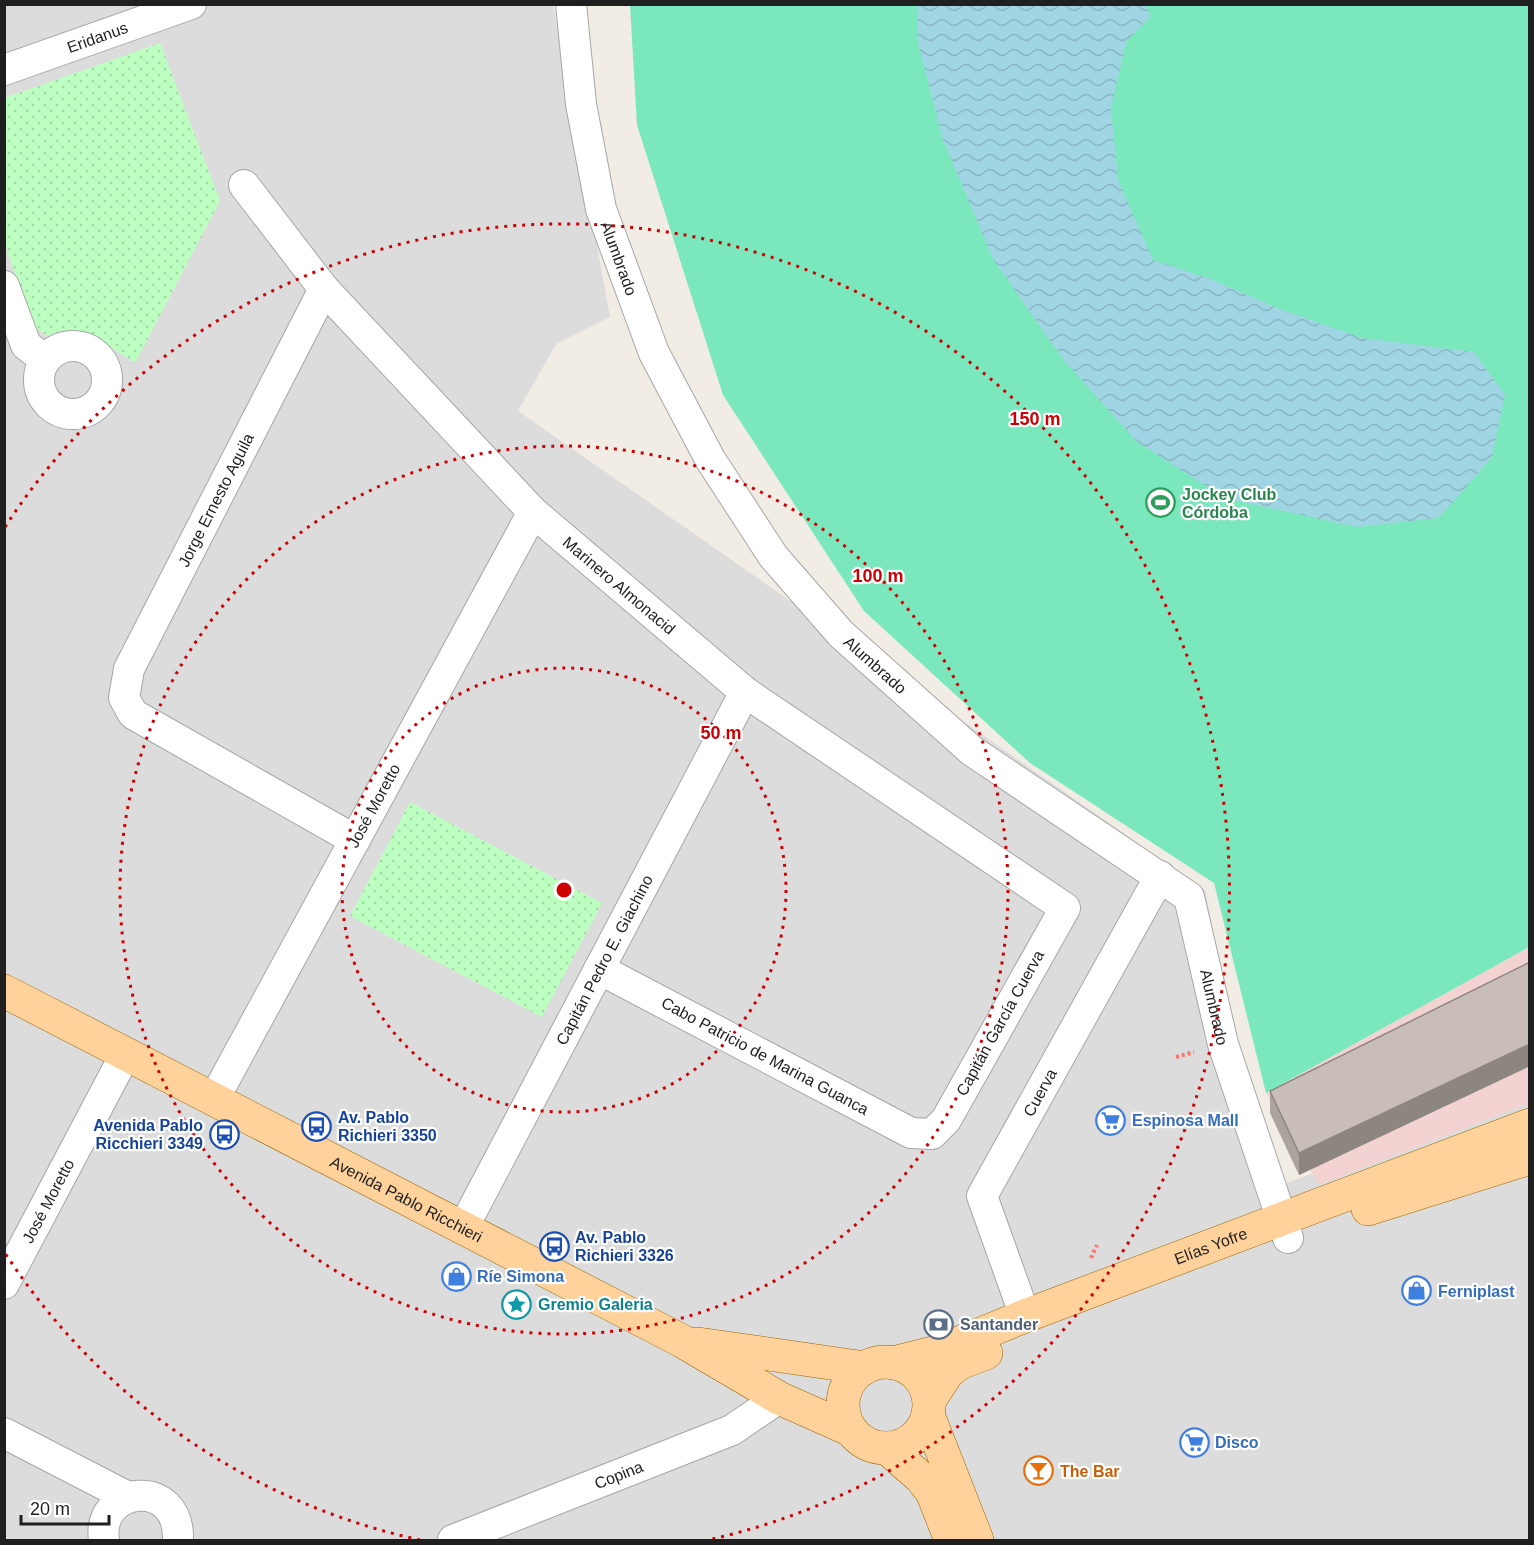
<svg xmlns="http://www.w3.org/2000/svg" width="1534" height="1545" font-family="Arial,sans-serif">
<defs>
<pattern id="park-dots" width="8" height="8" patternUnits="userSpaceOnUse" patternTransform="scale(1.5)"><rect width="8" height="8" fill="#bdffc1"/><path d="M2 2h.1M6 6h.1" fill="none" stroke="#a2daa5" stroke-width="1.8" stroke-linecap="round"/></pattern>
<pattern id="water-waves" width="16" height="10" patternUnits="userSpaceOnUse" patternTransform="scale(1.5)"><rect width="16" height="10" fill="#a0d5e3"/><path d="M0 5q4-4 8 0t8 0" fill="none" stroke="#89b6c2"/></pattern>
</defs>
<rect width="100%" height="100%" fill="#f1ece4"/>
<!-- residential -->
<path fill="#dddcdc" d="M5 5H553L610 317 556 344 518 411 1205 890 1245 1087 1282 1185 1529 1089V1540H5Z"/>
<!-- commercial -->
<path fill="#f3d3d2" d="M1529 947V1103L1319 1185 1266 1093Z"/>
<!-- park -->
<path fill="url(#park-dots)" d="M160 43 220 201 135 363 94 336 70 332 48 336 33 326 5 244 4 98Z
M410 802 602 903 542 1017 350 916Z"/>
<!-- pitch -->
<path fill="#7ae8bc" d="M630 5H1529V947L1266 1093 1214 883 1030 763 864 611 723 395 637 125Z"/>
<!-- water -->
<path fill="url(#water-waves)" d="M917 5H1146L1151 16 1126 42 1111 108 1118 180 1153 260 1211 279 1277 308 1362 338 1474 352 1505 395 1492 457 1439 518 1357 527 1224 498 1136 441 1062 358 993 259 943 140 917 39Z"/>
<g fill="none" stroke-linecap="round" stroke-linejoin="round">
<defs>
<g id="minor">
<path id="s1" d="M571 4 581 104 601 209 654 353 710 459 773 556 841 634 972 751 1189 897 1223 1044 1288 1238"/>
<path id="s2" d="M4 70 191 4"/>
<path id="s3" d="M244 185 324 289 533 512 745 692 1065 908 946 1120 932 1134 911 1133 599 969"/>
<path d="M4 286 26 345 45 360"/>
<path d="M324 289 129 669 124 698 133 714 355 840"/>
<circle cx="73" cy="380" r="34"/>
<path id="s4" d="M214 1099 533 512"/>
<path id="s5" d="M463 1228 745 692"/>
<path id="s6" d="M4 1284 126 1053"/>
<path id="s7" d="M1025 1316 982 1196 1160 876"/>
<path d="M4 1433 128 1497"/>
<path d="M104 1540C96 1486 180 1476 178 1540"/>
<path id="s8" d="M453 1540 732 1430 779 1398"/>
</g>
<g id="major">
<path id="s9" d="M4 991 682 1341 779 1398 851 1430"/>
<path d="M1368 1209 1530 1158"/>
<path d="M698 1344 865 1368"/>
<circle cx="886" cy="1405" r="43"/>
<path id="s10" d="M893 1363 937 1352 1025 1316 1530 1125"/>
<path d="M929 1401 948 1372 960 1363 986 1353"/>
<path d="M928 1415 977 1540"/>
<path d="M887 1448 921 1478 932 1492 951 1540"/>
</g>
</defs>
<!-- minor casing -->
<use href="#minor" stroke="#a6a6a6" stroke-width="32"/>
<!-- major casing -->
<use href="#major" stroke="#9a6500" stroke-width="34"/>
<!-- path -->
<path stroke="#ff7467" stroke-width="4" stroke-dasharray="3 3" stroke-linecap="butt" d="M1176 1057 1194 1052
M1091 1258 1097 1245"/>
<!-- minor -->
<use href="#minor" stroke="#fff" stroke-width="30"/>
<!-- major -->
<use href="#major" stroke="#ffd29b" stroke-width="33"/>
</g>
<!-- wall -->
<path fill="#ada39d" d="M1530 962V1066L1299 1175 1270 1113V1091Z"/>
<!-- shaded-wall -->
<path fill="#8d8580" d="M1530 1044V1066L1299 1175V1153Z"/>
<!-- building -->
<path fill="#c9beb7" stroke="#8d8580" stroke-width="1.5" d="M1530 962V1044L1299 1153 1270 1091Z"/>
<!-- distance rings -->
<g fill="none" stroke="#ce0003" stroke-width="3" stroke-dasharray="3 6">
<circle cx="564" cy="890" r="222"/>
<circle cx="564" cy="890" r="444"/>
<path d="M420 1540A666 666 0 0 1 5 1253M5 527A666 666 0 1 1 708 1540"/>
</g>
<!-- icons -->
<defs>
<symbol id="stadium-ring" viewBox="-11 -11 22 22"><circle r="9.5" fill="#fff" stroke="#2e9e5b" stroke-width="1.5"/><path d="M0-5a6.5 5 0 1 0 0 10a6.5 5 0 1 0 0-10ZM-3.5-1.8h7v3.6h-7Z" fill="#2e9e5b"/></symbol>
<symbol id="supermarket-ring" viewBox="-11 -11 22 22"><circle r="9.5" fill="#fff" stroke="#3f7fe0" stroke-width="1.5"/><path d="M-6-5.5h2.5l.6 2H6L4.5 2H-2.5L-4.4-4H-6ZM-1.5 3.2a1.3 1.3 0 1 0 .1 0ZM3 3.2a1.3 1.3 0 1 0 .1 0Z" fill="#3f7fe0"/></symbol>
<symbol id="bus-ring" viewBox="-11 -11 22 22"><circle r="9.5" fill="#fff" stroke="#1a4fb4" stroke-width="1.5"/><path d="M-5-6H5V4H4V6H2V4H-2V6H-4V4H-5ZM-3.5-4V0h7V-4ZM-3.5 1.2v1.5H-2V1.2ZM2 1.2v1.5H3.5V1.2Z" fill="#1a4fb4"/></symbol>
<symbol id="shop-ring" viewBox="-11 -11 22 22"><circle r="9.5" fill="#fff" stroke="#3f7fe0" stroke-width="1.5"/><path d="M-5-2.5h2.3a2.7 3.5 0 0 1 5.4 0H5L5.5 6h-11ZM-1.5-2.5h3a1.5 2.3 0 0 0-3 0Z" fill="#3f7fe0"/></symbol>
<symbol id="sight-ring" viewBox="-11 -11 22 22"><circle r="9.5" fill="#fff" stroke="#0f9aa8" stroke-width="1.5"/><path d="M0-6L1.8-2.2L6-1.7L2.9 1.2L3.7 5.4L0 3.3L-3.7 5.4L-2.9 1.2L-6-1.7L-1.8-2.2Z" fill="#0f9aa8"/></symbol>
<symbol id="bank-ring" viewBox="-11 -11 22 22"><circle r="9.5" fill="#fff" stroke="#5c6f8a" stroke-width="1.5"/><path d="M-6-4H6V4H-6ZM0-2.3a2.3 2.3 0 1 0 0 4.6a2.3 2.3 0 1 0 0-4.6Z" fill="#5c6f8a"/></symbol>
<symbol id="bar-ring" viewBox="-11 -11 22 22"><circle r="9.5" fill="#fff" stroke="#e8710a" stroke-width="1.5"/><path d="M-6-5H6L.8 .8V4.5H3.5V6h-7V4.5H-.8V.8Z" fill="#e8710a"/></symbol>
</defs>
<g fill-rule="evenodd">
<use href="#stadium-ring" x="1144" y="486" width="33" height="33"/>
<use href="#supermarket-ring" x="1094" y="1104" width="33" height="33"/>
<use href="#bus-ring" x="300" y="1110" width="33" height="33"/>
<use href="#bus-ring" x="208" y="1118" width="33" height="33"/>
<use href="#bus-ring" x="538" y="1230" width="33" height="33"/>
<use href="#shop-ring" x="440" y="1260" width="33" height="33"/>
<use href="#shop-ring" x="1400" y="1274" width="33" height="33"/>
<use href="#sight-ring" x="500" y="1288" width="33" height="33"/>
<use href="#bank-ring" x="922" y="1308" width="33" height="33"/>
<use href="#supermarket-ring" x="1178" y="1426" width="33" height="33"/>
<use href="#bar-ring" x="1022" y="1454" width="33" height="33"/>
</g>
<g text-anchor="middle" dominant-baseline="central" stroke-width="4.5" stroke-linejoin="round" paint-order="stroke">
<!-- street labels -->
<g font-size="16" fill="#1f1f1f" stroke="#fff">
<text stroke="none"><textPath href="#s2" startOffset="99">Eridanus</textPath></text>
<text stroke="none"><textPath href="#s1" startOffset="260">Alumbrado</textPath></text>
<text transform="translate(216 500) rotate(-63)">Jorge Ernesto Aguila</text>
<text stroke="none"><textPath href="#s3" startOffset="550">Marinero Almonacid</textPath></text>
<text stroke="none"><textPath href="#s1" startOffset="746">Alumbrado</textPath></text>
<text stroke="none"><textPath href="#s4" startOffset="334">José Moretto</textPath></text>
<text stroke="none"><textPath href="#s5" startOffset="303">Capitán Pedro E. Giachino</textPath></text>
<text stroke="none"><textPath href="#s1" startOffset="1250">Alumbrado</textPath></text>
<text transform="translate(1000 1023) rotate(-61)">Capitán García Cuerva</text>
<text transform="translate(765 1056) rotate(28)">Cabo Patricio de Marina Guanca</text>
<text stroke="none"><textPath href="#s7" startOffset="246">Cuerva</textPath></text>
<text stroke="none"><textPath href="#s9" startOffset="453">Avenida Pablo Ricchieri</textPath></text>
<text stroke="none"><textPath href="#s6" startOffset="94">José Moretto</textPath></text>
<text stroke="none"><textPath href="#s10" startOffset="339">Elías Yofre</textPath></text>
<text stroke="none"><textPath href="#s8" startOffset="178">Copina</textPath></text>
</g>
<!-- leisure labels -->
<g font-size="16" font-weight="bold" fill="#27864d" stroke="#fff" text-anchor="start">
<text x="1182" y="494">Jockey Club<tspan x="1182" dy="18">Córdoba</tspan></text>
</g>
<!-- transit labels -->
<g font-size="16" font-weight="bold" fill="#164399" stroke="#fff" text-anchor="start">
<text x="338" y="1117">Av. Pablo<tspan x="338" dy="18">Richieri 3350</tspan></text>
<text x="203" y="1125" text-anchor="end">Avenida Pablo<tspan x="203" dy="18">Ricchieri 3349</tspan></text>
<text x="575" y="1237">Av. Pablo<tspan x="575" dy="18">Richieri 3326</tspan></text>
</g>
<!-- shop labels -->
<g font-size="16" font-weight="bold" fill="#366cbe" stroke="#fff" text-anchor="start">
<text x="1132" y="1120">Espinosa Mall</text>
<text x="477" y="1276">Ríe Simona</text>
<text x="1438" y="1291">Ferniplast</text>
<text x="1215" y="1442">Disco</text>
</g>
<!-- culture labels -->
<g font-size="16" font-weight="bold" fill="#0d838f" stroke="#fff" text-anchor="start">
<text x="538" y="1304">Gremio Galeria</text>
</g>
<!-- service labels -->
<g font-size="16" font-weight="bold" fill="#4e5e75" stroke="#fff" text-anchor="start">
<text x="960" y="1324">Santander</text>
</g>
<!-- food labels -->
<g font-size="16" font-weight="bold" fill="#c56008" stroke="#fff" text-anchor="start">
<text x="1060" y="1471">The Bar</text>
</g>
</g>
<circle cx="564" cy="890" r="9" fill="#ce0003" stroke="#fff" stroke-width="3"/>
<g font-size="18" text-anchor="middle" font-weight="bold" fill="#ce0003" stroke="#fff" stroke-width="4.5" stroke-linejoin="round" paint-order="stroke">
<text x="1035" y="425">150 m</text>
<text x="878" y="582">100 m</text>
<text x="721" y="739">50 m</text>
</g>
<!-- border -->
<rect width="1534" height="1545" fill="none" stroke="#1f1f1f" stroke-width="12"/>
<!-- scale -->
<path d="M21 1515v9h88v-9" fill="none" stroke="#1f1f1f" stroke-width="3"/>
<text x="30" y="1515" font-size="18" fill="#1f1f1f" stroke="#ffffff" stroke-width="4.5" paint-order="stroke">20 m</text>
</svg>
